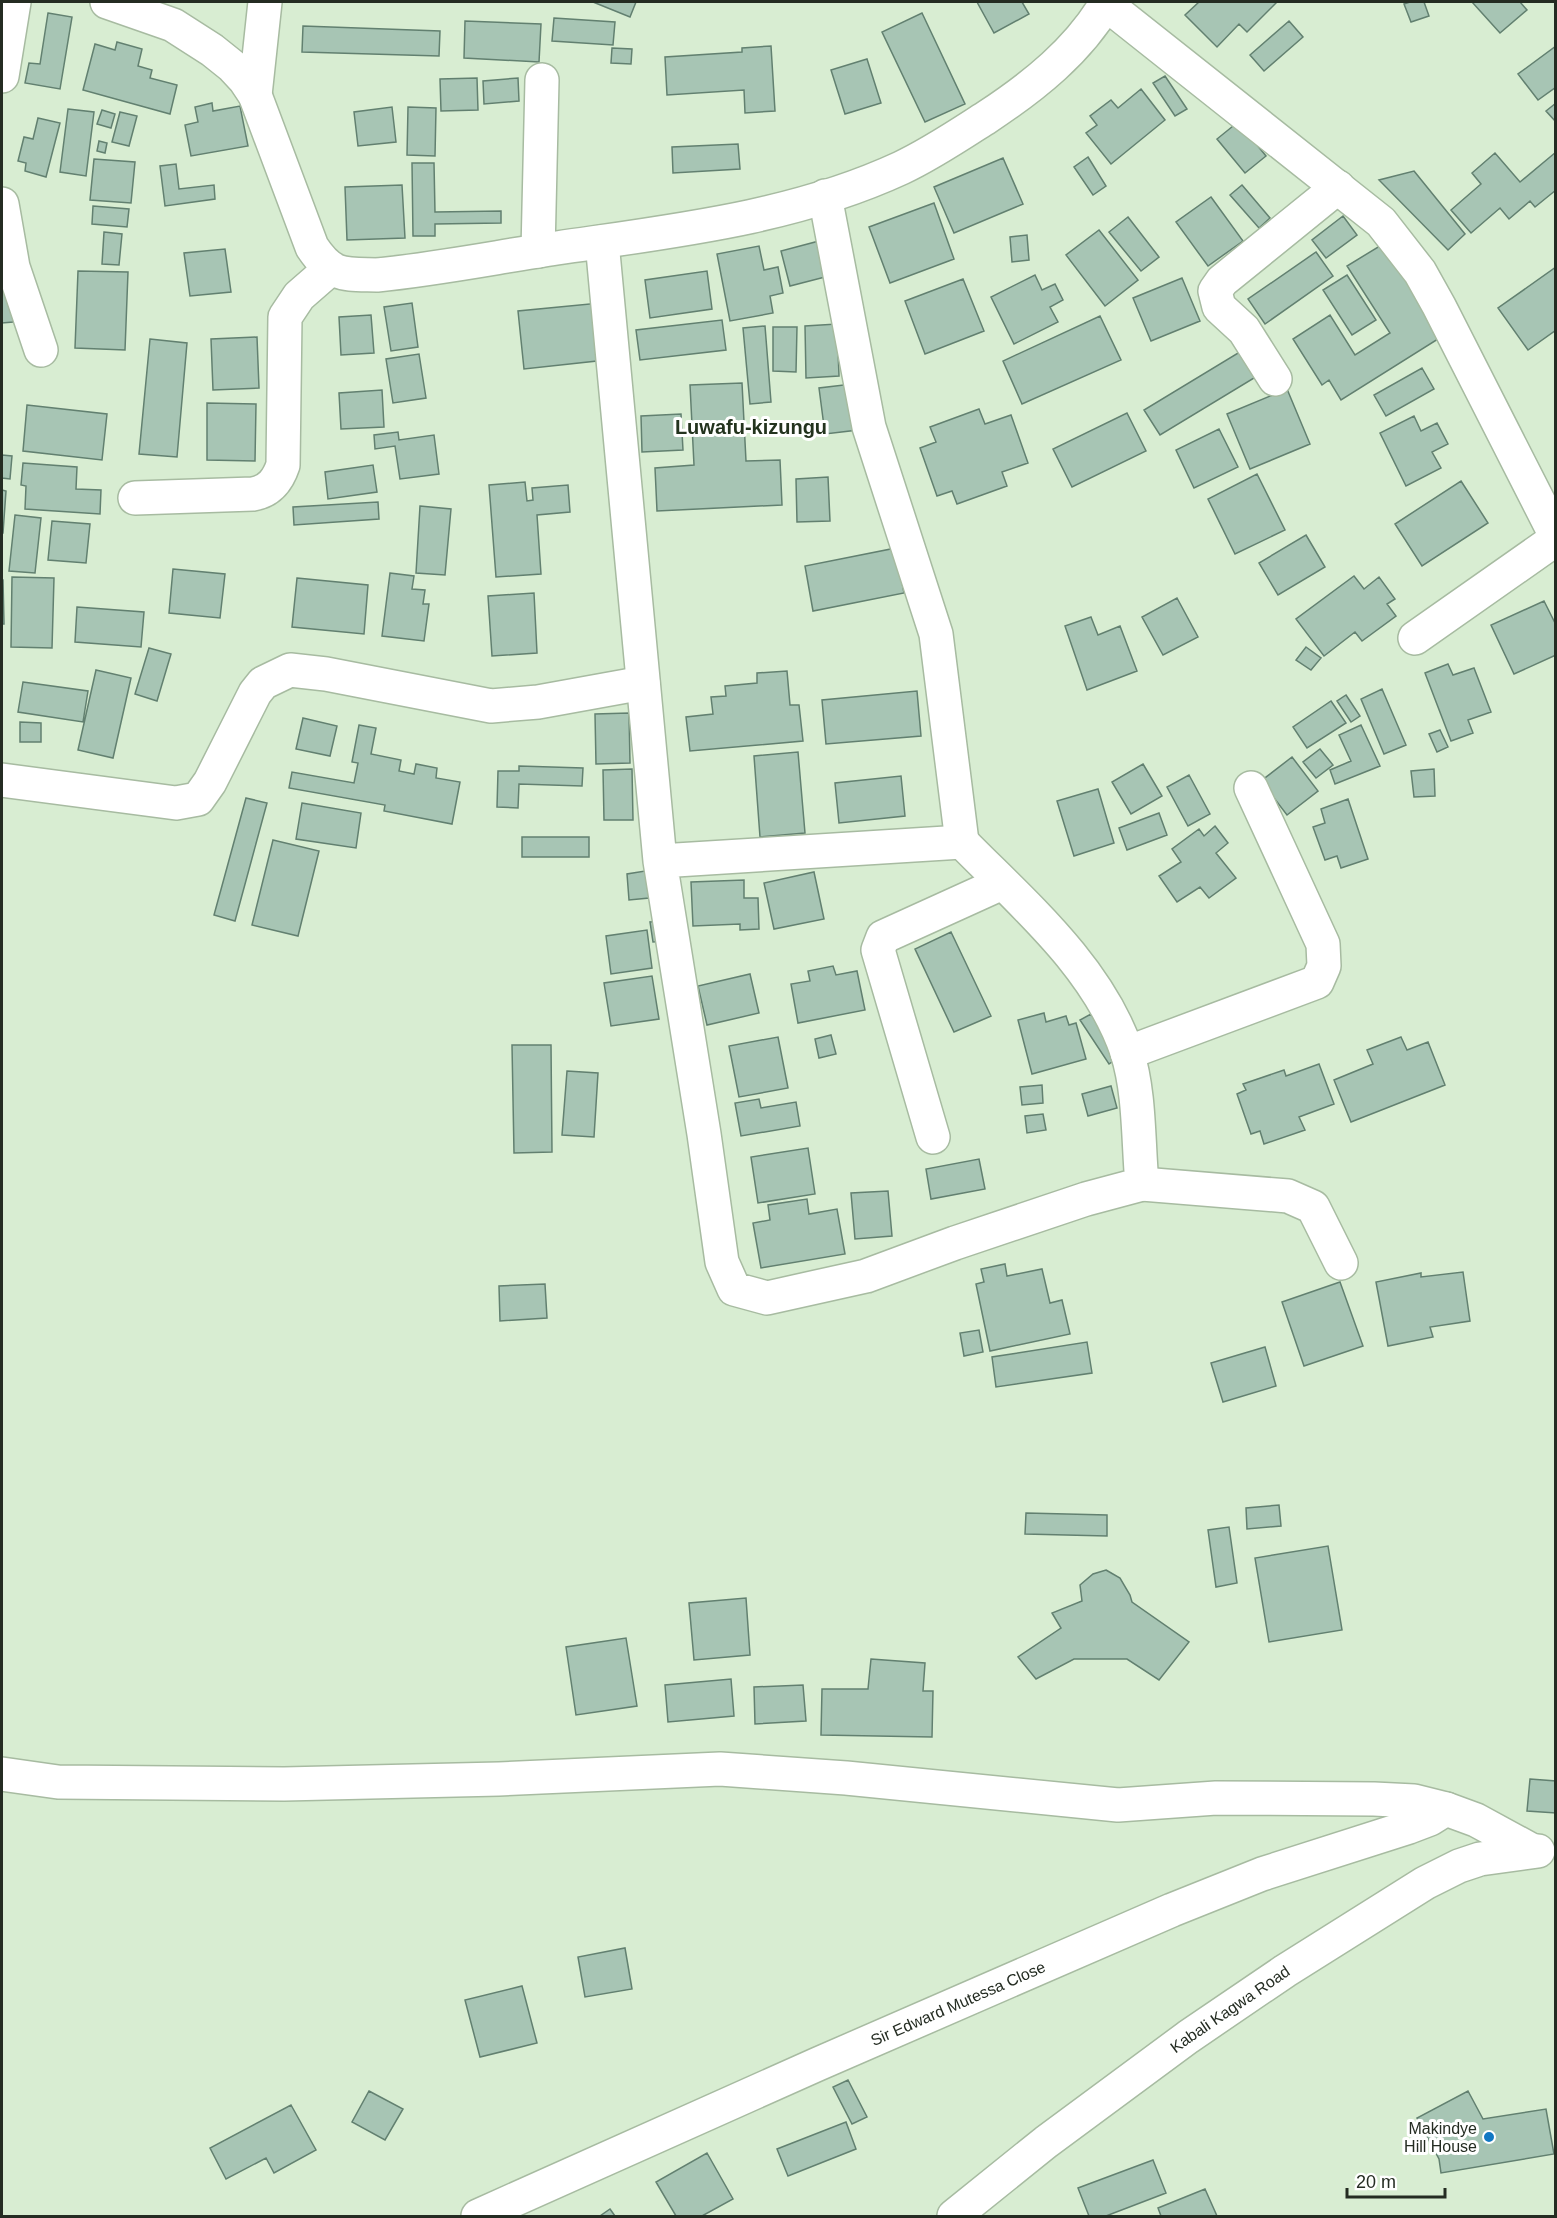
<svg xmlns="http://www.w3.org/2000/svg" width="1557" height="2218" font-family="Arial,sans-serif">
<rect width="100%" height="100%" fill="#d8edd2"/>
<!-- building -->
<path fill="#a7c5b4" stroke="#628070" stroke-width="1.5" d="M593 2H636L630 17Z
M977 2H1022L1029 14 994 33Z
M1199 2H1277L1247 32 1239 24 1217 47 1185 15Z
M1410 2H1424L1429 16 1411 22 1404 4Z
M1472 2H1520L1527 10 1500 33Z
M48 13 72 17 60 89 25 83 29 63 40 64Z
M922 13 965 104 925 122 882 32Z
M554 18 615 22 613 45 552 41Z
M465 21 541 24 539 62 464 58Z
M1289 21 1303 37 1264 71 1250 55Z
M303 26 440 31 439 56 302 52Z
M117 42 142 49 138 66 152 70 150 78 177 85 170 114 83 90 95 44 115 50Z
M771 46 775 111 745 113 744 90 667 95 665 57 742 52V48Z
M1556 46V87L1538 100 1518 74Z
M612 48 632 49 631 64 611 63Z
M867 59 881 103 845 114 831 70Z
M1165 76 1187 109 1175 116 1153 83Z
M477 78 478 110 441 111 440 79Z
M518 78 519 101 484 104 483 81Z
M1141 89 1165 120 1111 164 1086 133 1097 125 1090 116 1111 100 1118 108Z
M212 103 213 111 240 106 248 146 191 156 185 125 198 122 195 107Z
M1556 103V122L1546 111Z
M392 107 396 142 358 146 354 112Z
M408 107 436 108 435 156 407 155Z
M68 109 94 112 86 176 60 172Z
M102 110 115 114 111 128 97 124Z
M120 112 137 116 129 146 112 142Z
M38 118 60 123 46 177 25 171 26 163 18 161 24 137 33 139Z
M1238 122 1266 156 1245 173 1217 139Z
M99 141 107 143 105 153 97 151Z
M738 144 740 169 673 173 672 147Z
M1556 152V190L1535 207 1530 201 1509 219 1500 208 1471 233 1451 210 1481 184 1472 173 1495 153 1520 182Z
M1088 157 1106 186 1093 195 1074 167Z
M1003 158 1023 204 954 233 934 187Z
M94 159 135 162 131 203 90 200Z
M412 163H434L435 212 501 211V223L435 224V236H413Z
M176 164 179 189 214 185 215 199 165 206 160 166Z
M1414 171 1465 234 1448 250 1379 180Z
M402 185 405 238 347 240 345 187Z
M1242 185 1270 218 1259 228 1230 195Z
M1211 197 1243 241 1208 266 1176 222Z
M934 203 954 259 890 283 869 227Z
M93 206 129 209 127 227 92 224Z
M1343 216 1357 235 1326 258 1312 240Z
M1128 217 1159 257 1141 271 1109 232Z
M1099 230 1138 280 1105 306 1066 255Z
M104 232 122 234 119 265 102 264Z
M1027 235 1029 260 1012 262 1010 237Z
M819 241 829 276 790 286 781 251Z
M1388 241 1446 334 1341 400 1329 380 1322 385 1293 339 1330 315 1355 355 1390 333 1347 266Z
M759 246 764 270 778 267 783 293 770 296 773 313 730 321 717 254Z
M225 249 231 292 190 296 184 253Z
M1316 252 1333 276 1265 324 1248 299Z
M1556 267V330L1528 350 1498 308Z
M78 271 128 272 125 350 75 348Z
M707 271 712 309 650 318 645 280Z
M1035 275 1042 290 1055 284 1063 300 1050 307 1058 322 1014 344 991 297Z
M1347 275 1376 320 1352 335 1323 290Z
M1182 278 1200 321 1151 341 1133 298Z
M963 279 984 331 925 354 905 301Z
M2 288H11L13 322 2 323Z
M412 303 418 347 391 351 384 307Z
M600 303 606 360 524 369 518 311Z
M371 315 374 353 341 355 339 317Z
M1100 316 1121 360 1022 404 1003 361Z
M722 320 726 350 640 360 636 330Z
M837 324 839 376 806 378 805 326Z
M765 326 771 402 750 404 743 328Z
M773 327H797L796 372 773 371Z
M257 337 259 388 213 390 211 339Z
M150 339 187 343 177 457 139 454Z
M1243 350 1259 375 1160 435 1144 410Z
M419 354 426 398 393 403 386 359Z
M1422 368 1434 389 1386 416 1374 395Z
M742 383 746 461 780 460 782 505 657 511 655 468 694 465 690 385Z
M852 384 858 430 825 434 819 388Z
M1287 389 1310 444 1250 469 1227 414Z
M382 390 384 427 341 429 339 393Z
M207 403 256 404 255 461 207 460Z
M27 405 107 414 102 460 23 451Z
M979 409 985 424 1011 415 1028 463 1002 472 1007 486 957 504 952 491 937 496 920 448 936 442 930 427Z
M1127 413 1146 451 1072 487 1053 449Z
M681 414 683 450 642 452 641 416Z
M1414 416 1421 431 1437 423 1448 444 1432 452 1441 468 1406 486 1380 433Z
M1219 429 1238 467 1194 488 1176 450Z
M398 432 399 440 434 435 439 474 400 479 395 446 375 449 374 435Z
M2 455 12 456 10 479 2 478Z
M23 463 77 467 76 489 101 490 100 514 25 509 26 486 21 485Z
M373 465 377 492 328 499 325 472Z
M1257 474 1285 530 1235 554 1208 499Z
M828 477 830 521 797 522 796 479Z
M1461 481 1488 523 1422 566 1395 524Z
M525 482 527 501 533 500 532 488 568 485 570 512 537 515 541 574 496 577 489 485Z
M2 490 6 491 3 533H2Z
M378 502 379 519 294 525 293 507Z
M420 506 451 509 445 575 416 573Z
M15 515 41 518 35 573 9 571Z
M52 521 90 524 86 563 48 560Z
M1306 535 1325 567 1278 595 1259 563Z
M896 548 904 593 813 611 805 566Z
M173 569 225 574 220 618 169 613Z
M390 573 414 576 412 589 425 590 423 604H429L424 641 382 636Z
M1354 576 1364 589 1379 577 1395 599 1387 604 1396 616 1362 641 1355 632 1324 656 1296 619Z
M12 577 54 578 52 648 11 647Z
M297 578 368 585 364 634 292 627Z
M2 580H3L4 624H2Z
M534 593 537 653 492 656 488 596Z
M1177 598 1198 637 1163 655 1142 617Z
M1544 601 1556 625V655L1514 674 1491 625Z
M77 607 144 612 141 647 75 642Z
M1091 617 1098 635 1120 626 1137 671 1087 690 1065 626Z
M1306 647 1321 658 1311 670 1296 660Z
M149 648 171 654 157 701 135 694Z
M1448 664 1453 675 1474 668 1491 712 1468 720 1473 733 1451 741 1425 673Z
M96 670 131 678 113 758 78 750Z
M787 671 790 705H799L803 741 690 751 686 717 713 714 711 697 726 696 725 686 757 683V673Z
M23 682 88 691 83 722 18 712Z
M1382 689 1406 745 1384 754 1361 699Z
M917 691 921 736 826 744 822 700Z
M1346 695 1360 716 1351 722 1337 701Z
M1331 701 1346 723 1307 748 1293 727Z
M629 713 630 763 596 764 595 714Z
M303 718 337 726 330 756 296 749Z
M20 722 41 723V742H20Z
M359 725 376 728 371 754 401 760 399 771 414 774 416 764 437 768 436 778 460 782 452 824 384 811 385 805 289 788 292 772 354 783 358 763 352 762Z
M1361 725 1380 766 1335 784 1330 770 1351 761 1339 735Z
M1440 730 1448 747 1437 752 1429 734Z
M1320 749 1333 765 1316 778 1303 762Z
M798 752 805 833 760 837 754 756Z
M1292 757 1318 791 1287 815 1261 781Z
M1143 764 1162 796 1131 814 1112 782Z
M519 766 583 768 582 786 519 784 518 808 497 807 498 771H519Z
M632 769 633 820H604L603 770Z
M1434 769 1435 796 1414 797 1411 771Z
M1189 775 1210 814 1188 826 1167 787Z
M901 776 905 816 839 823 835 783Z
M1098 789 1114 843 1074 856 1057 801Z
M246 798 267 803 235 921 214 915Z
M1348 799 1368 859 1341 868 1337 856 1325 860 1313 827 1325 823 1321 809Z
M302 803 361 813 356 848 296 839Z
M1159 813 1167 835 1127 850 1119 828Z
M1215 826 1228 843 1216 853 1236 878 1209 898 1200 887 1177 902 1159 876 1181 862 1172 849 1199 829 1204 836Z
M522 837H589V857H522Z
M273 840 319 851 298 936 252 925Z
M645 871 649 898 629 900 627 874Z
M814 872 824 919 774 929 764 883Z
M744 880V898H758L759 929 740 930V924L693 926 691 882Z
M662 921 665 941 653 942 650 922Z
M647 930 652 968 611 974 606 936Z
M951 932 991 1016 954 1032 915 949Z
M833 966 836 975 857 971 865 1010 798 1023 791 984 810 981 808 971Z
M750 974 759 1013 707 1025 698 986Z
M652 976 659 1019 611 1026 604 983Z
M1044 1013 1046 1022 1066 1016 1069 1025 1076 1023 1086 1059 1032 1074 1018 1020Z
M1091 1014 1119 1057 1109 1064 1080 1020Z
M831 1035 836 1054 819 1058 815 1039Z
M778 1037 788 1088 739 1097 729 1046Z
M1401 1037 1407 1050 1428 1042 1445 1085 1351 1122 1334 1080 1373 1064 1367 1050Z
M512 1045H551L552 1152 514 1153Z
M1319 1064 1334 1104 1299 1117 1305 1130 1264 1144 1260 1131 1251 1134 1237 1094 1246 1090 1243 1084 1284 1070 1286 1076Z
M567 1071 598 1073 594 1137 562 1135Z
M1042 1085 1043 1103 1022 1105 1020 1087Z
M1111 1086 1117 1108 1088 1116 1082 1094Z
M759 1099 761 1108 796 1102 800 1126 741 1136 735 1103Z
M1043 1114 1046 1130 1027 1133 1025 1116Z
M808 1148 815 1194 758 1203 751 1157Z
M979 1159 985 1189 931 1199 926 1169Z
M888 1191 892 1236 855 1239 851 1193Z
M807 1199 809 1214 837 1209 845 1254 761 1268 753 1223 770 1220 768 1205Z
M1005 1264 1007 1276 1042 1269 1050 1303 1062 1300 1070 1334 990 1351 976 1284 984 1282 981 1269Z
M1463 1272 1470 1321 1430 1327 1433 1337 1388 1346 1376 1282 1421 1273V1277Z
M1340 1282 1363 1346 1304 1366 1282 1302Z
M545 1284 547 1318 500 1321 499 1286Z
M979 1330 983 1352 964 1356 960 1333Z
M1087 1342 1092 1373 996 1387 992 1357Z
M1265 1347 1276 1386 1223 1402 1211 1363Z
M1279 1505 1281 1526 1247 1529 1246 1508Z
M1026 1513 1107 1515V1536L1025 1534Z
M1229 1527 1237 1583 1216 1587 1208 1530Z
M1328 1546 1342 1630 1269 1642 1255 1558Z
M1106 1570 1120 1578 1130 1595 1132 1602 1189 1642 1159 1680 1127 1659H1074L1036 1679 1018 1657 1061 1628 1052 1613 1082 1601 1080 1585 1093 1574Z
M746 1598 750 1655 694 1660 689 1603Z
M626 1638 637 1706 576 1715 566 1647Z
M871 1659 925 1663 923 1691H933L932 1737 821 1735 822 1689H868Z
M731 1679 734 1716 668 1722 665 1685Z
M803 1685 806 1721 755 1724 754 1687Z
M1530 1779 1556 1781V1813L1527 1811Z
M625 1948 632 1989 585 1997 578 1957Z
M522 1986 537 2043 480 2057 465 2000Z
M848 2080 867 2117 852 2124 833 2087Z
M369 2091 403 2109 385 2140 352 2122Z
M1468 2091 1483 2119 1546 2109 1554 2154 1441 2173 1439 2159 1417 2118Z
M291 2105 316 2150 274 2173 266 2158 226 2179 210 2148Z
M846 2122 856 2149 788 2176 777 2149Z
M707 2153 733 2199 702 2216H676L656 2182Z
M1153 2160 1166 2193 1106 2216H1089L1078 2188Z
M1205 2189 1217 2216H1161L1158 2208Z
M610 2209 615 2216H600Z"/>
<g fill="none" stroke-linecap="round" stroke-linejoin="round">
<defs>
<g id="minor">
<path d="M107 2 173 25 212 50 232 66 245 80 255 95 312 247C332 277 343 274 377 275 437 269 497 257 557 248 673 231 793 218 901 168 931 154 959 135 987 117 1034 86 1078 51 1107 2"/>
<path d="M1106 4 1381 222 1420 272 1439 306 1556 536"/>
<path d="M2 76 14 2"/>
<path d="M255 95 265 2"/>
<path d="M825 196 869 427 936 634 962 842"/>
<path d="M2 204 13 267 41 350"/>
<path d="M602 242 660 861 704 1134 722 1262 734 1289 767 1298 866 1276 955 1243 1086 1199 1142 1184C1138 1141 1140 1093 1127 1052 1098 967 1023 904 962 842L660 861"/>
<path d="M538 251 542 80"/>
<path d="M1275 379 1244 330 1219 307 1215 291 1222 281 1338 187"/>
<path d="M135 498 253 494C270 491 278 480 283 465L285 317 299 296 330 269"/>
<path d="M1415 638 1556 539"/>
<path d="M2 780 176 803 198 799 210 782 255 693 263 683 290 670 326 674 491 706 538 702 643 683"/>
<path d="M1127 1053 1317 982 1324 966 1323 944 1251 788"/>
<path d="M933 1137 878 950 883 937 1002 883"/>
<path d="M1142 1184 1288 1196 1313 1207 1341 1263"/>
<path d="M2 1774 58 1782 284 1784 499 1779 720 1769 846 1778 1118 1805 1216 1798 1374 1799 1414 1801 1446 1809 1476 1820 1533 1851"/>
<path id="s1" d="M478 2216 818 2064 1172 1910 1262 1874 1409 1827 1430 1819 1446 1809"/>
<path id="s2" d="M954 2216 1046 2142 1188 2037 1285 1971 1425 1883 1459 1866 1480 1859 1538 1851"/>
</g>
</defs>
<!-- minor casing -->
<use href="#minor" stroke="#a7bba1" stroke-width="36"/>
<!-- minor -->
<use href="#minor" stroke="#fff" stroke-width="33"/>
</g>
<!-- markers -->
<circle fill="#1278c3" stroke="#fff" stroke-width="2" cx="1489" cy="2137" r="6"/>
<g text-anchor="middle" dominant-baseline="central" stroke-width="6" stroke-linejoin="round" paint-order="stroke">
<!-- street labels -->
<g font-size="16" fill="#242c22" stroke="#fff">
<text stroke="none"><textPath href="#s1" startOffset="525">Sir Edward Mutessa Close</textPath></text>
<text stroke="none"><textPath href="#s2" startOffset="345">Kabali Kagwa Road</textPath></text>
</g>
<!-- poi labels -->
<g font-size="16" fill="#242c22" stroke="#fff" text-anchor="end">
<text x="1477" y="2128">Makindye<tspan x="1477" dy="18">Hill House</tspan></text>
</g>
<!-- quarter labels -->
<g font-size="20" font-weight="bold" fill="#23331e" stroke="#fff">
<text x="751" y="427">Luwafu-kizungu</text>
</g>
</g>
<!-- border -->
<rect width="1557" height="2218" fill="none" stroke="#242c22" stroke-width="6"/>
<!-- scale -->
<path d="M1347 2188v9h98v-9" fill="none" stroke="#242c22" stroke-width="3"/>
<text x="1356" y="2188" font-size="18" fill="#242c22" stroke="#ffffff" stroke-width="4.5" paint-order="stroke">20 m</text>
</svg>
